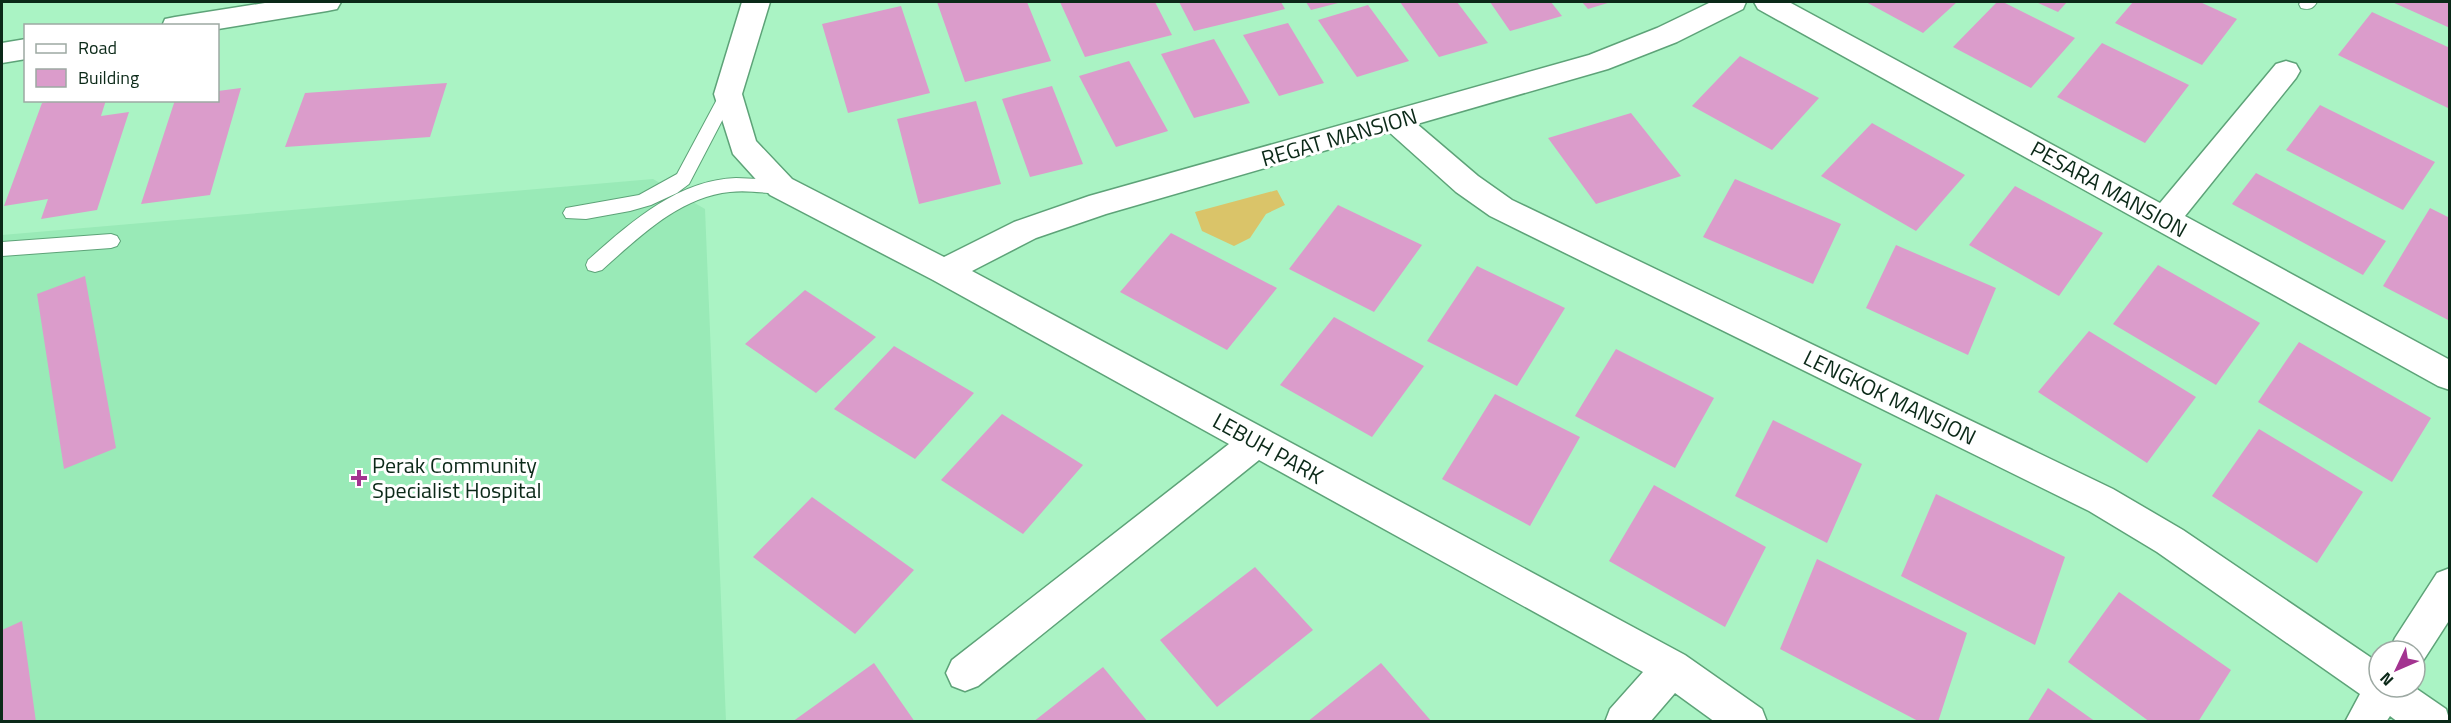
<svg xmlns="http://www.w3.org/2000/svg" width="2451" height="723" font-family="'Titillium Web',sans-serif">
<rect width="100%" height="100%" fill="#aaf3c4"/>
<!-- built -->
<path fill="#99eab7" d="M653 179 705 209 726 721 2 722V235Z"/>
<!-- water -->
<path fill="#dac469" d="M1277 190 1285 205 1266 214 1250 238 1234 246 1202 231 1195 212Z"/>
<!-- building -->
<path fill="#db9ccb" d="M937 2H1027L1051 61 965 82Z
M1060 2H1155L1172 35 1085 57Z
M1179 2H1281L1285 9 1194 31Z
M1306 2H1342L1311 10Z
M1400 2H1457L1488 43 1439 57Z
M1490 2H1551L1562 16 1510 31Z
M1582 2H1611L1588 9Z
M1866 2H1957L1923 33Z
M1997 2H2003L2075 38 2031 88 1953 47Z
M2036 2H2067L2058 12Z
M2133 2H2200L2237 19 2202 65 2115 23Z
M2392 2H2450V28Z
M1368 5 1409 61 1357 77 1318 20Z
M901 6 930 93 848 113 822 24Z
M2372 12 2450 48V109L2338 55Z
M1288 23 1324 83 1279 96 1243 35Z
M1214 39 1250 103 1194 118 1161 54Z
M2102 43 2189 85 2145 143 2057 97Z
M1740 56 1819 98 1772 150 1692 106Z
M1129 61 1168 131 1116 147 1079 76Z
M447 83 430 137 285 147 305 93Z
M1052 86 1083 164 1030 177 1002 99Z
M241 88 210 195 141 204 175 100H218V91Z
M60 100H106L101 116 129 112 97 210 41 219 48 199 4 206 42 103Z
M976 101 1001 184 919 204 897 119Z
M2320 105 2435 162 2403 210 2286 150Z
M1631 113 1681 176 1596 204 1548 138Z
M1872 123 1965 175 1916 231 1821 176Z
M2256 173 2386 241 2363 275 2232 204Z
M1735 179 1841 224 1813 284 1703 237Z
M2015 186 2103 233 2059 296 1969 245Z
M1338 205 1422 245 1374 312 1289 269Z
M2430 208 2450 218V321L2383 286Z
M1171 233 1277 288 1227 350 1120 292Z
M1896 245 1996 288 1968 355 1866 308Z
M2158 265 2260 323 2216 385 2113 324Z
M1477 266 1565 308 1517 386 1427 341Z
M85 276 116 448 64 469 37 294Z
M805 290 876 337 816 393 745 344Z
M1334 317 1424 366 1372 437 1280 385Z
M2089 331 2196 397 2147 463 2038 392Z
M2299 342 2431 418 2392 482 2258 402Z
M894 346 974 393 915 459 834 409Z
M1616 349 1714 398 1675 468 1575 416Z
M1495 394 1580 437 1530 526 1442 479Z
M1002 414 1083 465 1023 534 941 480Z
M1773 420 1862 464 1827 543 1735 496Z
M2259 429 2363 492 2317 563 2212 496Z
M1654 485 1766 547 1725 627 1609 561Z
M1936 494 2065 557 2035 645 1901 576Z
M812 497 914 570 855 634 753 557Z
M1817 559 1967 633 1938 722H1920L1780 649Z
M1255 567 1313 630 1217 707 1160 640Z
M2119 592 2231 670 2198 722H2150L2068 662Z
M22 621 36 722H2V630Z
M874 663 915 722H792Z
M1381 663 1432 722H1307Z
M1103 667 1148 722H1033Z
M2048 688 2096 722H2027Z"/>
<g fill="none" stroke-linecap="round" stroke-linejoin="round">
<defs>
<path id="lane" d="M2301 2H2317C2313 9 2309 10 2301 8L2299 4Z
M728 88 734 90 736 94 689 184 677 193 651 205 630 211 586 219 566 218 563 213 566 208 639 195 677 174 722 90Z
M736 178 781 180 787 182 790 187 787 192 781 194C764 193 747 190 730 192 679 197 638 238 602 270L595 272 588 270 586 265 588 260C630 223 677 180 736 178Z
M111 234 117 236 120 241 117 246 111 248 2 256V242Z"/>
<path id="street" d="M271 2H341L337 9 327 11 218 29V26H162L165 19 175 17Z
M742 2H770L742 94 756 141 792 179 944 257 1014 222 1089 196 1589 55 1657 28 1711 2H1746L1743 9 1677 42 1608 69 1417 124 1478 176 1512 200 2113 489 2183 530 2379 663V687H2414L2446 709 2450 722H2398L2390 716 2386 722H2345L2360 694 2157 552 2089 511 1490 216 1456 192 1389 132 1106 214 1036 238 972 271 1685 655 1762 709 1767 722H1715L1675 693 1650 722H1605L1610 709 1643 672 1259 460 978 686 965 691 952 686 946 673 952 660 1229 444 933 280 770 195 733 154 714 94Z
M1754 2H1789L2160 203 2276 64 2286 61 2296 64 2300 71 2296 78 2185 216 2450 360V390L2438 386 1758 9Z
M26 39V59L2 63V43Z
M2450 568V619L2421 664 2415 666V651H2389L2395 638 2437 573Z"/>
</defs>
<!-- lane casing -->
<use href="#lane" stroke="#5da378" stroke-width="2"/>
<!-- street casing -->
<use href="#street" stroke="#5da378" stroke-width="3"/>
<!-- lane -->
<use href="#lane" fill="#fff" fill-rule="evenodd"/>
<!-- street -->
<use href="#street" fill="#fff" fill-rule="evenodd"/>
</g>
<!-- markers -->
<path fill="#a33390" stroke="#fff" stroke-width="2" d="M356 469h6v6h6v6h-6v6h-6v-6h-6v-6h6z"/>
<g text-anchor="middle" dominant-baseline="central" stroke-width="6" stroke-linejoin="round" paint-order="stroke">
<!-- street labels -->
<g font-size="22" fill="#0b2918" stroke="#fff">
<text transform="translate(1339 137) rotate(-16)">REGAT MANSION</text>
<text transform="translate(2109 189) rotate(29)">PESARA MANSION</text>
<text transform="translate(1890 397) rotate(26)">LENGKOK MANSION</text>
<text transform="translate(1268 448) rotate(29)">LEBUH PARK</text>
</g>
<!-- poi labels -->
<g font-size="22" fill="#0b2918" stroke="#fff" text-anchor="start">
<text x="372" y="465">Perak Community<tspan x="372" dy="25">Specialist Hospital</tspan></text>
</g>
</g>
<!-- border -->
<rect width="2451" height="723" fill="none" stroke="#0b2918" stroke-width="6"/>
<!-- legend -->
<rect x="24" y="24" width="195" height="78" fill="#ffffff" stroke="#9da9a3" stroke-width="1.5"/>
<rect x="36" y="44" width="30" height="9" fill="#ffffff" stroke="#9da9a3" stroke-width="1.5"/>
<text x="78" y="54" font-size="18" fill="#0b2918">Road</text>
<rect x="36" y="69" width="30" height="18" fill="#db9ccb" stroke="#9da9a3" stroke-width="1.5"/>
<text x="78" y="84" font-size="18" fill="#0b2918">Building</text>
<!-- north arrow -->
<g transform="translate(2397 669) rotate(226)"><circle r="28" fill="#ffffff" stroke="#9da9a3" stroke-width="1.5"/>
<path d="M0-4.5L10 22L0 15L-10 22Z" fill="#a33390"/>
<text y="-9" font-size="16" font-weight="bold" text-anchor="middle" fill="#0b2918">N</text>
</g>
</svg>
